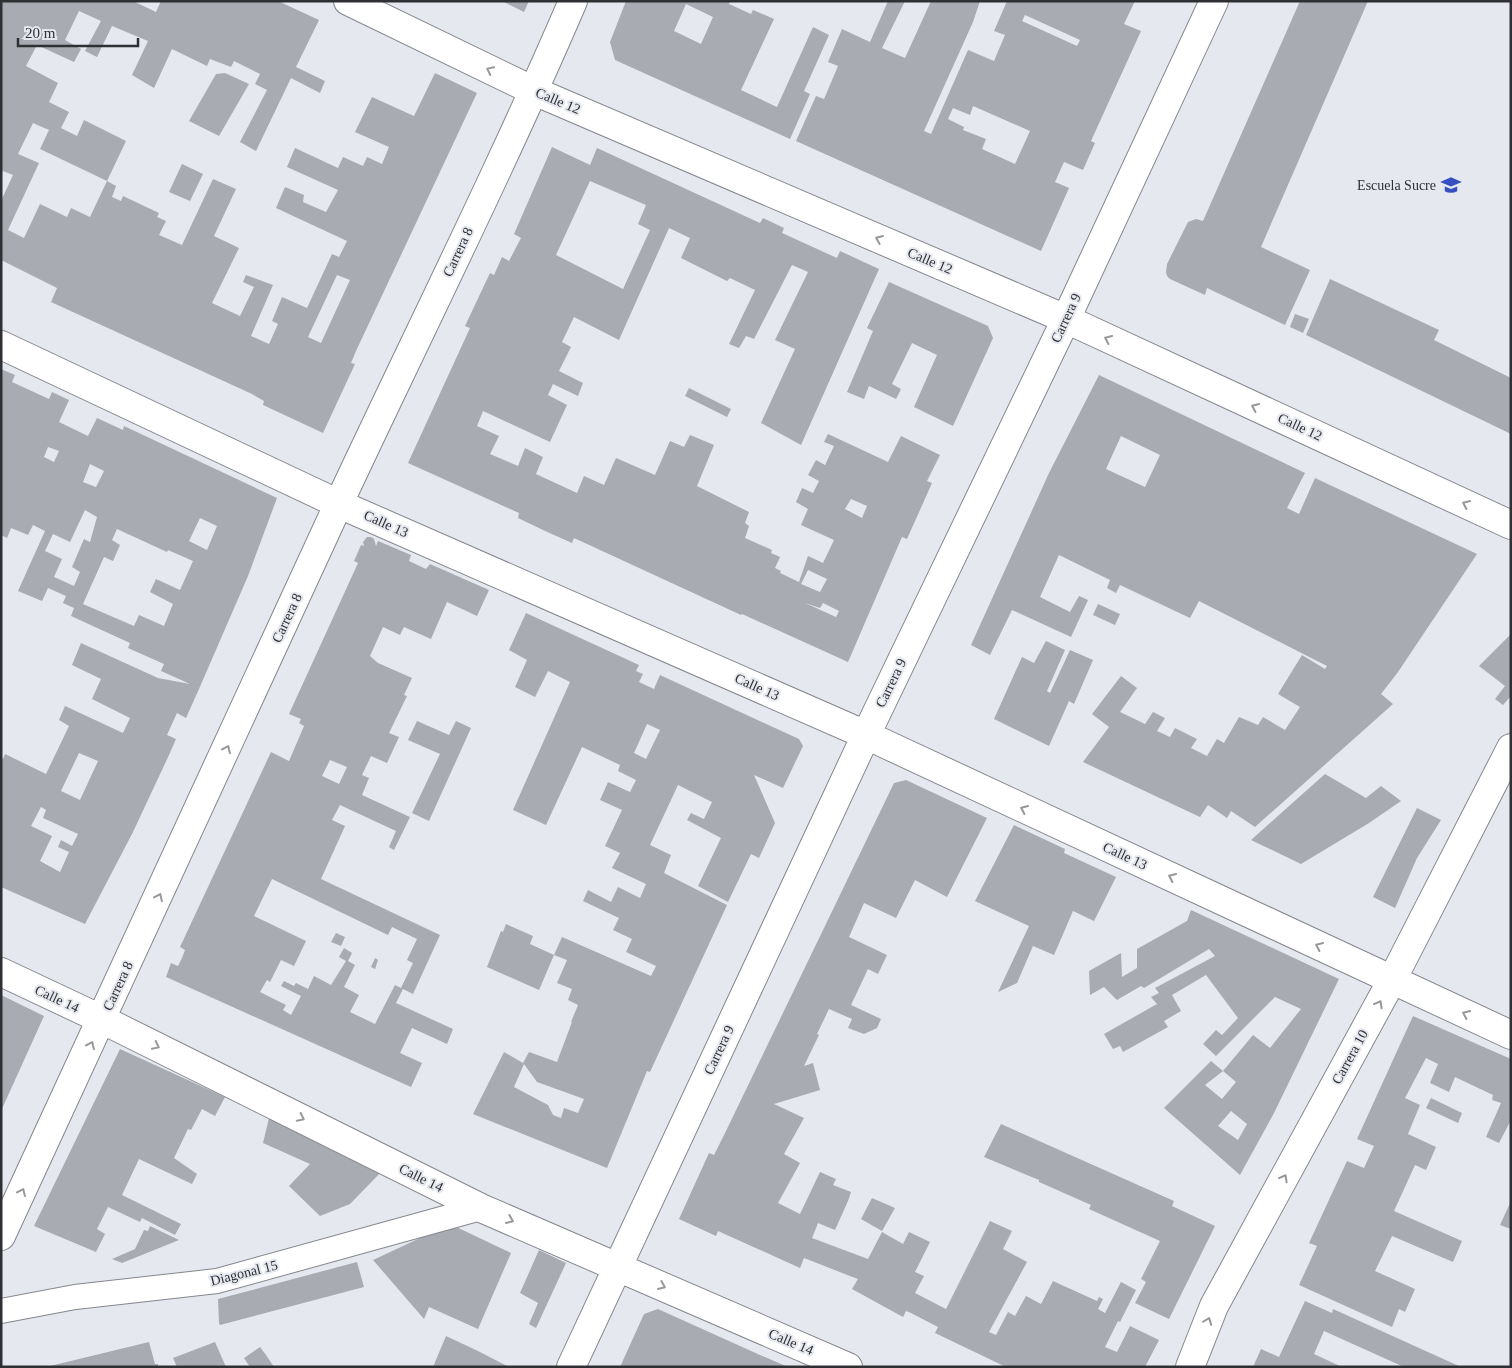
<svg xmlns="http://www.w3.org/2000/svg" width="1512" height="1368" font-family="'Times New Roman',serif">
<rect width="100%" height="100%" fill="#e5e8ef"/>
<!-- building -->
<path fill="#a8abb1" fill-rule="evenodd" d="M1 1H133L156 12 161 1H278L319 20 296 67 325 81 320 93 291 78 256 151 240 142 267 90 255 84 260 74 234 61 231 67 210 59 207 66 172 49 154 88 132 75 148 41 112 26 97 57 85 51 101 21 79 11 65 40 81 49 74 62 37 45 26 66 58 83 49 102 69 112 61 128 77 136 84 120 126 141 107 181 40 149 49 130 33 123 18 154 39 163 8 230 24 238 40 204 67 217 71 208 90 217 107 181 116 186 112 197 121 201 123 196 159 213 157 217 166 221 159 235 182 245 213 179 236 189 214 236 239 248 212 303 240 316 254 287 243 282 246 275 273 285 251 336 269 344 278 324 272 321 282 297 307 308 332 254 339 257 347 241 276 208 285 187 304 195 303 202 326 212 338 190 287 167 295 148 338 168 343 157 363 166 367 157 382 164 389 147 355 132 372 97 414 116 435 73 477 93 356 351 351 363 355 364 323 433 263 405 264 401 252 394 51 302 57 288 1 260V201L13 175 3 171 1 175ZM337 275 350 280 321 343 308 337Z
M502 1H529L524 12Z
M626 1H730L729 4 751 14 753 10 774 19 741 90 777 107 813 27 829 35 804 91 810 94 790 139 615 60 610 42ZM686 4 713 17 701 44 674 31Z
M888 1H905L882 48 905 58 931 1H980L973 22 924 131 931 134 968 50 994 61 1005 35 994 31 1007 1H1135L1124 24 1141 31 1091 141 1095 143 1083 170 1064 162 1055 182 1069 188 1041 251 796 141 816 96 824 99 838 66 828 62 842 29 870 42ZM1025 15 1080 40 1077 46 1022 21ZM973 106 1030 131 1015 164 982 149 986 139 963 130 964 127 948 119 953 108 970 115Z
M1300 1H1368L1261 247 1310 270 1285 325 1207 288 1205 295 1170 279 1167 276 1166 272 1167 264 1188 222 1196 219 1203 221Z
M225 73 249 84 219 136 189 121 216 74Z
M552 147 590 165 597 148 760 223 763 218 784 228 782 233 837 258 840 251 879 269 801 445 761 423 795 349 775 340 808 272 792 265 754 339 746 336 739 348 729 344 755 290 730 278 727 281 681 258 690 238 669 228 619 340 574 317 562 342 571 347 559 371 583 383 578 396 553 384 548 395 567 405 550 442 483 411 477 426 499 436 490 454 518 466 525 448 543 457 536 474 577 493 584 476 604 485 616 458 655 475 670 441 684 447 690 435 714 445 697 486 749 512 745 523 749 526 745 538 772 550 771 553 780 557 775 568 781 571 780 573 799 582 808 556 823 563 834 540 801 525 808 509 796 502 802 488 813 493 819 481 808 475 816 460 825 465 834 446 824 442 828 434 888 462 901 436 940 455 927 481 932 483 907 539 902 537 848 662 742 614 741 615 574 538 572 543 543 530 518 518 519 513 408 463 470 328 465 326 490 273 494 275 502 257 509 261 521 238 514 234ZM590 181 646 205 638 224 650 230 623 289 556 255ZM851 499 867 506 862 518 845 509ZM808 570 827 579 820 592 801 584ZM805 603 820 608 823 603 839 611 836 617Z
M182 164 203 174 190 201 169 192Z
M1330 279 1439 330 1434 340 1511 378V434L1306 335Z
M889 282 988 326 993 338 953 426 914 407 937 355 912 343 892 384 901 389 896 399 869 386 864 399 847 392 873 331 867 328Z
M1295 314 1309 319 1303 333 1290 327Z
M1 369 15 375 12 382 49 399 52 392 69 400 59 422 88 436 97 418 123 430 124 426 277 498 248 576 199 689 186 718 177 713 167 735 176 739 169 755 133 832 85 924 1 887V758L3 759 5 754 46 774 69 726 59 720 65 706 123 733 130 718 92 699 101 679 72 665 81 643 158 678 190 684 161 671 164 664 128 648 130 643 71 616 74 608 63 603 66 596 48 588 42 601 18 591 45 531 33 525 28 535 11 528 7 538 1 535ZM48 447 59 451 54 462 44 457ZM90 464 104 471 96 487 83 482ZM85 510 97 517 90 542 84 539 72 567 80 572 74 586 54 577 62 559 45 551 53 534 70 542ZM200 518 217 526 207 550 189 541ZM117 529 167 552 168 550 193 561 180 590 156 579 150 592 173 604 164 626 139 615 134 626 83 604 104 557 113 561 120 545 112 540ZM79 753 98 761 80 800 61 791ZM41 807 46 810 43 818 78 834 72 846 61 840 58 847 69 852 60 872 40 861 52 836 31 826Z
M1099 375 1305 473 1287 508 1299 514 1315 478 1477 554 1398 672 1381 694 1393 704 1255 827 1231 811 1227 818 1208 805 1200 817 1083 762 1109 727 1092 714 1121 676 1137 688 1120 712 1145 724 1153 712 1165 718 1157 731 1170 737 1175 728 1197 739 1191 748 1207 756 1217 739 1224 743 1239 717 1258 725 1263 717 1285 730 1300 707 1278 694 1302 655 1325 669 1327 666 1199 601 1190 618 1120 585 1116 593 1107 588 1110 580 1059 555 1040 597 1070 612 1079 596 1088 600 1071 637 1012 610 990 655 971 645 1049 473ZM1121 436 1160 455 1145 487 1106 469Z
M689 388 731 409 727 417 685 396Z
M367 537H371L374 539 376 546 378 541 411 555 409 561 426 569 430 564 489 590 477 616 447 602 431 639 404 627 400 635 383 627 370 656 378 663 412 678 404 695 407 696 389 733 399 737 387 763 371 756 362 775 369 778 362 795 410 817 394 850 389 847 396 831 340 805 332 820 345 826 321 879 440 935 413 994 403 989 396 1003 453 1029 447 1044 412 1028 400 1053 422 1063 411 1087 166 977 171 963 178 966 182 958 185 950 180 947 271 752 289 761 304 726 299 723 301 719 289 714 358 563 354 561 361 545 364 546 363 542ZM330 760 347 767 339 784 322 776ZM272 879 388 935 392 927 417 939 407 960 413 963 401 988 395 985 375 1024 350 1012 359 995 344 987 355 965 348 961 352 953 344 948 339 957 346 961 331 985 314 976 308 989 296 983 294 986 284 981 281 986 301 996 291 1015 283 1010 286 1005 260 992 267 980 270 982 281 960 294 966 306 941 254 916Z
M1098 604 1120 614 1115 625 1093 615Z
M526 613 639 665 636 671 643 674 639 682 654 689 660 675 799 739 803 746 783 788 754 775 775 823 759 858 751 854 728 902 698 886 721 838 687 820 691 813 704 819 712 802 678 785 650 845 671 855 664 873 727 905 650 1072 647 1071 607 1168 473 1114 504 1052 523 1063 529 1052 557 1062 572 1022H571L578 1005 568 1000 572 989 557 983 567 960 554 955 539 990 487 967 501 931 503 932 506 924 533 936 530 944 554 955 562 937 651 976 656 966 626 952 632 939 613 930 619 918 583 901 588 890 611 902 618 887 640 898 646 884 612 868 620 853 605 846 622 810 600 800 608 782 630 792 636 780 618 771 620 765 582 747 546 825 513 810 570 682 548 671 535 697 515 687 527 660 509 650ZM647 724 660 730 646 759 634 753ZM524 1064 537 1082 584 1099 578 1113 564 1108 561 1118 553 1115 548 1105 514 1087Z
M1511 634V696L1503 705 1495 699 1505 686 1479 666Z
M1046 641 1065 650 1047 691 1050 693 1070 650 1093 660 1074 704 1069 701 1049 746 994 719 1022 657 1034 663Z
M417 721 449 735 456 721 471 728 429 821 412 813 440 754 408 740Z
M1325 774 1366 798 1381 786 1401 801 1369 823 1301 864 1251 840Z
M906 780 987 818 947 897 915 880 896 918 864 903 849 937 887 955 878 974 868 969 851 1005 881 1019 877 1028 864 1034 848 1028 852 1019 829 1009 817 1034 819 1035 804 1066 813 1063 820 1090 774 1104 804 1118 784 1154 800 1163 778 1203 800 1214 820 1172 836 1179 833 1185 851 1192 848 1201 835 1230 818 1223 812 1238 868 1259 882 1232 903 1244 909 1232 930 1242 915 1272 924 1276 915 1293 946 1309 990 1221 1012 1231 1003 1249 1027 1262 989 1332 996 1335 1008 1312 1015 1316 1026 1296 1041 1304 1053 1281 1097 1301 1099 1297 1103 1299 1098 1309 1105 1313 1121 1282 1136 1290 1120 1322 1118 1321 1105 1347 1117 1352 1130 1326 1159 1340 1145 1367H1006L935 1333 938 1327 911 1313 906 1311 903 1317 852 1289 858 1279 850 1276 804 1258 800 1268 718 1231 716 1236 679 1219 709 1153 714 1155 725 1133 894 783Z
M1417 808 1441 820 1417 858 1395 908 1373 897Z
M1014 825 1065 849 1064 853 1116 877 1094 921 1073 911 1054 955 1033 946 1017 983 998 992 1029 926 975 901Z
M1191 910 1339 979 1274 1113 1240 1175 1164 1108 1211 1061 1223 1071 1205 1085 1222 1099 1236 1082 1223 1071 1253 1035 1270 1048 1301 1009 1275 997 1216 1056 1203 1044 1216 1030 1222 1035 1238 1018 1206 975 1172 995 1181 1011 1164 1021 1168 1027 1123 1052 1120 1046 1113 1049 1104 1034 1157 1004 1151 997 1159 993 1155 988 1215 956 1209 949 1144 988 1141 986 1117 1000 1104 987 1090 995 1089 971 1121 953 1122 977 1137 968V949L1187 921ZM1231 1111 1247 1124 1238 1140 1218 1126Z
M336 933 345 937 341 946 331 942Z
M375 958 378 960 375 969 371 967Z
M1 995 44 1016 1 1111Z
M1413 1016 1511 1059V1120L1499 1143 1486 1137 1501 1103 1492 1100 1493 1095 1455 1077 1449 1092 1430 1083 1438 1064 1426 1058 1405 1098 1420 1105 1408 1134 1436 1147 1426 1170 1415 1165 1394 1211 1462 1241 1453 1262 1392 1236 1375 1271 1415 1289 1405 1312 1399 1309 1392 1327 1299 1285 1317 1246 1309 1243 1347 1161 1364 1168 1374 1146 1357 1139Z
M120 1049 225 1097 215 1116 202 1109 191 1130 188 1129 174 1158 197 1174 192 1184 139 1159 122 1195 181 1224 175 1235 142 1218 140 1222 108 1207 97 1229 105 1234 96 1252 34 1226Z
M1431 1098 1462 1113 1458 1123 1426 1108Z
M269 1118 383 1170 350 1204 320 1216 289 1186 310 1164 263 1143Z
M1001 1124 1174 1201 1172 1206 1215 1226 1169 1319 1135 1303 1146 1282 1141 1279 1160 1241 1089 1209 1091 1205 1039 1182V1180L984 1157Z
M872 1198 895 1208 882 1231 861 1219Z
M1511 1201V1229L1500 1225Z
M450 1224 511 1253 478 1329 429 1307 424 1319 373 1260Z
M150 1226 179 1240 122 1263 112 1259 135 1249 144 1230 148 1231Z
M539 1250 566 1263 536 1328 529 1324 538 1303 520 1293Z
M357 1262 364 1287 220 1325 219 1323 218 1299Z
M1305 1301 1332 1313 1333 1309 1461 1367H1404L1324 1331 1314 1354 1342 1367H1253L1261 1349 1279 1357Z
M658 1309 760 1355 788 1367H620L644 1314Z
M446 1336 478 1351 509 1367H433Z
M149 1342 155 1364H158V1367H46Z
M215 1342 226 1367H177L173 1358Z
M260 1347 266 1355 274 1367H250L244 1358Z"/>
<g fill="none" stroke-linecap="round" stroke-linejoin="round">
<defs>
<path id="service" d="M1 1311 75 1297 217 1281 481 1208"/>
<path id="minor" d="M348 1 534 91 1066 319 1511 525
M1 345 339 504 866 735 1511 1035
M1 972 103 1020 481 1208 848 1367
M1 1236C115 992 226 747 339 503 417 336 500 171 573 1
M571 1367 866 735 1066 319 1214 1
M1190 1367 1214 1306 1392 980 1511 748"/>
</defs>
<!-- service casing -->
<use href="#service" stroke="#85878d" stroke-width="26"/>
<!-- minor casing -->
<use href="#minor" stroke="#85878d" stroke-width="30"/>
<!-- service -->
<use href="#service" stroke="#fff" stroke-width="24"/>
<!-- minor -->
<use href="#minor" stroke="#fff" stroke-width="28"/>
</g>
<!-- one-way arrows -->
<defs><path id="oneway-chevron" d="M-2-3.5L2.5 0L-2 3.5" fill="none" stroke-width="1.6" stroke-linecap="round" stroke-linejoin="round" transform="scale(1.25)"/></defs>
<g stroke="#979899">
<use href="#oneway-chevron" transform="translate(490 70) rotate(-154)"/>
<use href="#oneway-chevron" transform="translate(879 239) rotate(-157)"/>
<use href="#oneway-chevron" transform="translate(1108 339) rotate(-155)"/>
<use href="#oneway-chevron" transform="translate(1255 407) rotate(-155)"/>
<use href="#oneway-chevron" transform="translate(1466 504) rotate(-155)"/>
<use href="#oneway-chevron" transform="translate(227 749) rotate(-65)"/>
<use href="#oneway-chevron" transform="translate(1024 809) rotate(-155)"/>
<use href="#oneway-chevron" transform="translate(1172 877) rotate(-155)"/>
<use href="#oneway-chevron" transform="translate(159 897) rotate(-65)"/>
<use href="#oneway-chevron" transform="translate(1319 946) rotate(-155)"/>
<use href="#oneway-chevron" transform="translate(1379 1004) rotate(-61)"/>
<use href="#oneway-chevron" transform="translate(1466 1014) rotate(-155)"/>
<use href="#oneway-chevron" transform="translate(91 1045) rotate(-65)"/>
<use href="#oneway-chevron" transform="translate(156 1046) rotate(26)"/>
<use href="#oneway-chevron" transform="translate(301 1118) rotate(26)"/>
<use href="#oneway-chevron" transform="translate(1284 1178) rotate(-61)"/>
<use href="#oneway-chevron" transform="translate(22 1192) rotate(-65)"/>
<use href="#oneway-chevron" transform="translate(510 1220) rotate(23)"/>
<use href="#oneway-chevron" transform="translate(662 1286) rotate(23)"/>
<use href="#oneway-chevron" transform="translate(1208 1321) rotate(-69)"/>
</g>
<!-- icons -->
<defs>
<symbol id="school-bare" viewBox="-9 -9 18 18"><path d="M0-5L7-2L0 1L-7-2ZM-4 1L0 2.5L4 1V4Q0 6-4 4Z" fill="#3650c2" stroke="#e5e8ef" stroke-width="2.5" paint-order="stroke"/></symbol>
</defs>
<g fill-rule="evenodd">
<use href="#school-bare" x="1437" y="171" width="28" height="28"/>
</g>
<g text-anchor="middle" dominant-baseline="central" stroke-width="4" stroke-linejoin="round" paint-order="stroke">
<!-- street labels -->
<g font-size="14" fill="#2f3033" stroke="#e5e8ef">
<text transform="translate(558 101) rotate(23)">Calle 12</text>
<text transform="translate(458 252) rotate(-65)">Carrera 8</text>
<text transform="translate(930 261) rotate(23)">Calle 12</text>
<text transform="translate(1066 318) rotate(-65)">Carrera 9</text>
<text transform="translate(1300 427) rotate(25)">Calle 12</text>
<text transform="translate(386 524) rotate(24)">Calle 13</text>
<text transform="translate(287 618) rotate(-65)">Carrera 8</text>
<text transform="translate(891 683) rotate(-64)">Carrera 9</text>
<text transform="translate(757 687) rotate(24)">Calle 13</text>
<text transform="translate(1125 856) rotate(25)">Calle 13</text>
<text transform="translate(118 986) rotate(-65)">Carrera 8</text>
<text transform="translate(57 999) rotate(25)">Calle 14</text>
<text transform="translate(719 1050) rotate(-65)">Carrera 9</text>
<text transform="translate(1350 1057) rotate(-61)">Carrera 10</text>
<text transform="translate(421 1178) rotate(26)">Calle 14</text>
<text transform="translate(244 1273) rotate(-14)">Diagonal 15</text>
<text transform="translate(791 1342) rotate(23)">Calle 14</text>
</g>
<!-- poi labels -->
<g font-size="14" fill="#2f3033" stroke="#e5e8ef" text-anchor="end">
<text x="1436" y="185">Escuela Sucre</text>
</g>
</g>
<!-- border -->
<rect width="1512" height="1368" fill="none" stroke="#2f3033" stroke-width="5"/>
<!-- scale -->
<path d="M18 38v8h120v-8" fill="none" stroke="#2f3033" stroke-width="2.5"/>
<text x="25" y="38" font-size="15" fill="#2f3033" stroke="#e5e8ef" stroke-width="4" paint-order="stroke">20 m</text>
</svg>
